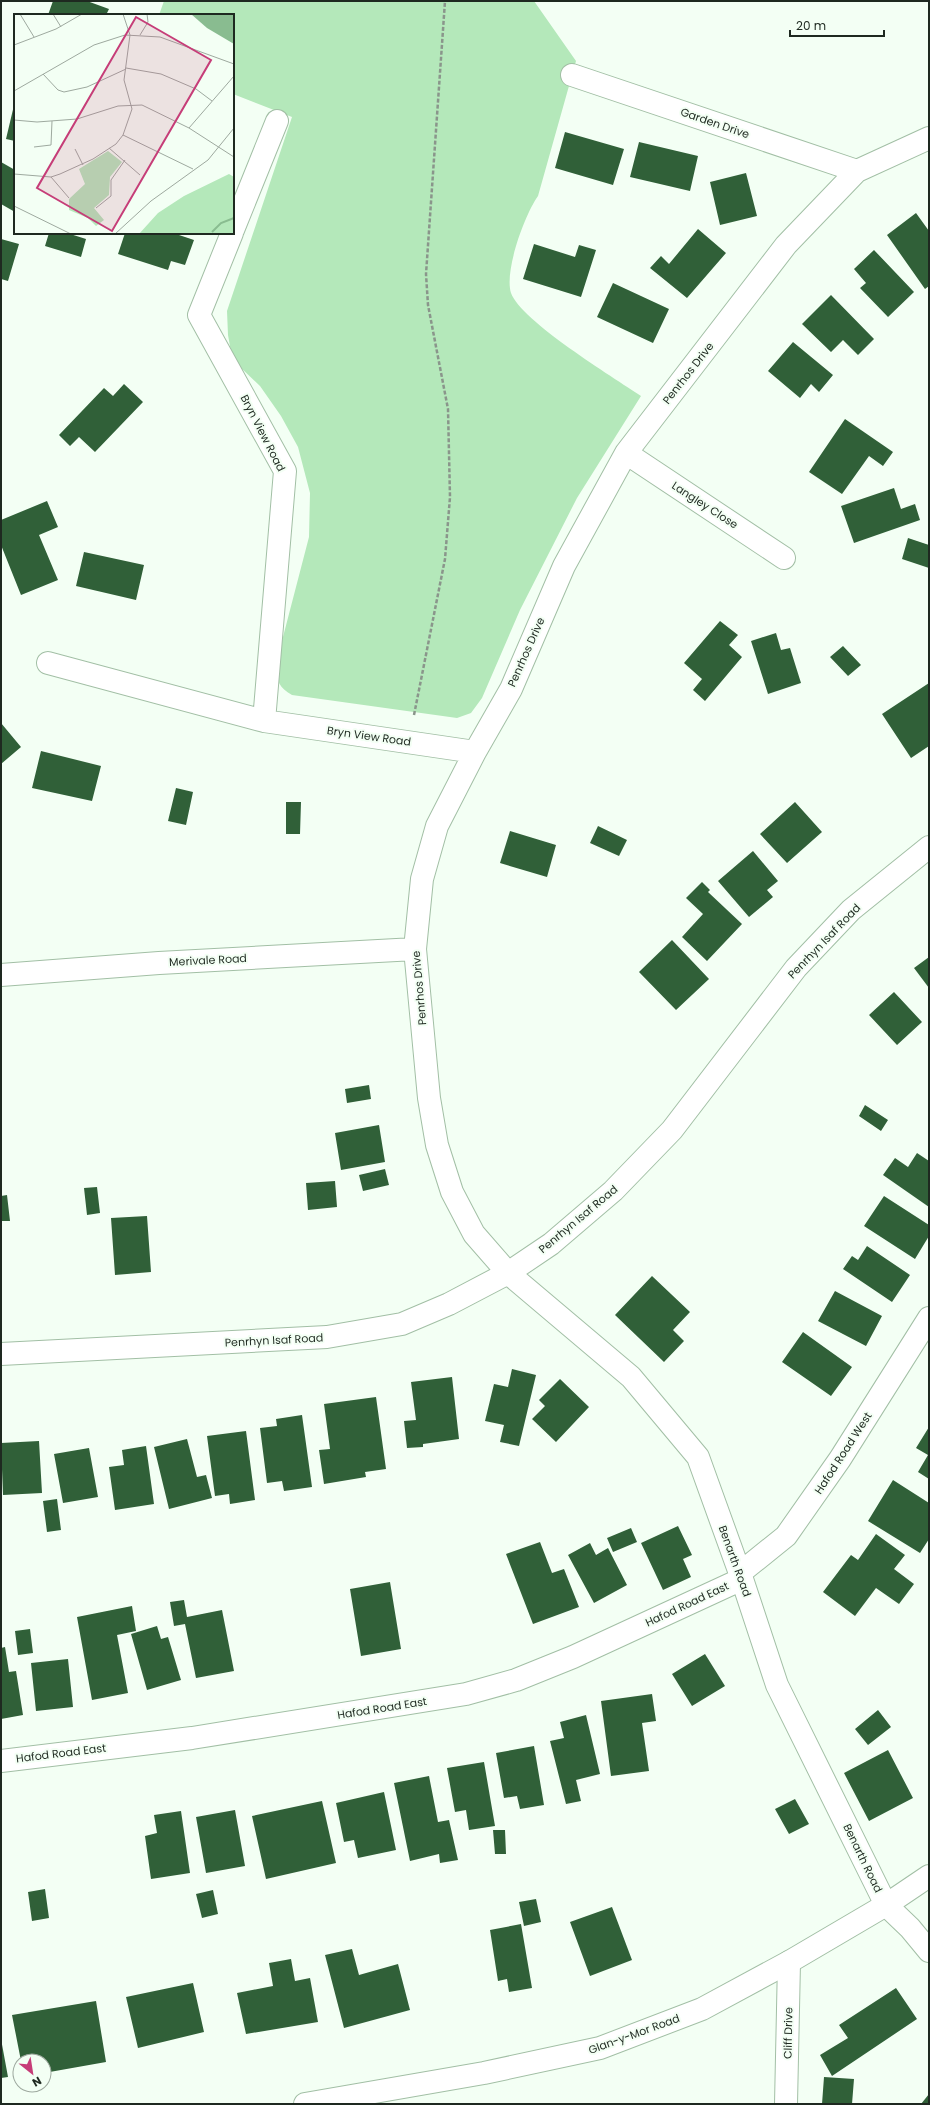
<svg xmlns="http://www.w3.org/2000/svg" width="930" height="2105" font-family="Poppins,sans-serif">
<rect width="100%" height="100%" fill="#f3fff4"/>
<!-- green -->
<path fill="#b4e8ba" d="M164 1H534L576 61 538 196C525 214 504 271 511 293 521 321 613 377 641 396L577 498 520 610 482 698 471 713 457 718 292 695C276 686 276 677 277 660L309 537 310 493 298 447 281 416 260 386 239 366 231 352 228 335 227 311 292 117 233 94V15H159Z"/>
<!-- building -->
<path fill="#306038" d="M53 1H87L109 9 106 15H48Z
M15 101V141L6 139Z
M565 132 624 149 613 185 555 168Z
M639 142 698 156 690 191 630 177Z
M1 162 15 170V212L1 204Z
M746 173 757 216 720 225 710 182Z
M916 213 929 231V286L925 289 887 235Z
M698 229 726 253 687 298 650 268 661 256 669 264Z
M49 233H67L86 239 81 257 45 246Z
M125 233H173L194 240 185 265 171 261 168 270 118 254Z
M1 239 19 244 8 281 1 279Z
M534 244 575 257 579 245 596 250 581 297 523 279Z
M874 250 914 292 888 317 860 288 866 283 854 269Z
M613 283 669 309 653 343 597 317Z
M831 295 874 339 858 355 843 340 831 352 802 324Z
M793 342 833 375 819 392 811 384 800 398 768 371Z
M124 384 143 402 95 452 79 437 70 446 59 435 104 388 113 396Z
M845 419 893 452 883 466 869 456 842 494 809 472Z
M894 488 901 509 915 504 920 520 854 543 841 506Z
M47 501 58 527 39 535 58 580 21 595 1 545V520Z
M908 538 929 545V568L902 559Z
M84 552 144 565 136 600 76 586Z
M720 621 738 635 729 645 742 657 705 701 693 690 702 679 684 663Z
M776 633 781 650 790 648 801 683 768 694 751 641Z
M843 646 861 665 848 676 830 657Z
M929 683V746L911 758 882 714Z
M1 723 21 747 1 764Z
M41 751 101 766 92 801 32 788Z
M176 788 193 792 186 825 168 821Z
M286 802H301L300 834H286Z
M795 802 822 832 787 863 760 834Z
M598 826 627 840 619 856 590 843Z
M510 831 556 845 547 877 500 863Z
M753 851 778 881 767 890 773 897 749 917 718 881Z
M702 882 710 890 708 892 742 924 707 961 682 937 703 914 686 898Z
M672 940 709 979 676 1010 639 972Z
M929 957V988L914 968Z
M894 992 922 1022 897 1045 869 1015Z
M369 1085 371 1099 347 1103 345 1089Z
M865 1105 888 1120 881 1131 859 1116Z
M379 1125 385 1162 341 1170 335 1133Z
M917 1153 929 1161V1207L883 1175 895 1158 908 1167Z
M385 1169 389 1185 363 1191 359 1175Z
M335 1181 337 1207 308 1210 306 1183Z
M97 1187 100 1213 87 1215 84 1188Z
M7 1195 10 1221H1V1196Z
M884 1196 929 1225V1236L915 1259 864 1226Z
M147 1216 151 1272 115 1275 111 1218Z
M867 1246 910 1275 892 1302 843 1269 852 1256 858 1260Z
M652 1276 690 1312 673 1330 684 1341 664 1362 615 1315Z
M835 1291 882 1316 866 1346 818 1321Z
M803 1332 852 1367 831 1396 782 1362Z
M512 1369 536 1375 519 1446 500 1442 504 1425 485 1421 494 1384 508 1387Z
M452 1377 459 1439 423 1444V1447L407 1448 404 1421 416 1420 411 1382Z
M560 1379 589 1407 556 1442 532 1419 545 1406 539 1400Z
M376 1397 386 1469 365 1472 366 1477 324 1484 319 1450 330 1449 324 1404Z
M302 1415 312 1487 284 1491 282 1481 267 1483 260 1428 277 1426 276 1419Z
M929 1427V1479L918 1472 928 1455 916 1448Z
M246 1431 255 1500 230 1504 229 1494 215 1496 207 1436Z
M187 1439 197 1477 206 1475 212 1498 169 1509 154 1447Z
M39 1441 42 1493 3 1495 1 1443Z
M146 1446 154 1504 115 1510 109 1467 124 1465 122 1450Z
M89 1448 98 1497 63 1503 54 1454Z
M893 1480 929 1503V1539L920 1553 868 1521Z
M57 1499 61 1530 47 1532 43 1501Z
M678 1526 692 1555 683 1559 691 1577 663 1590 641 1543Z
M631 1528 637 1542 613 1552 607 1538Z
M876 1534 905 1555 894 1569 914 1584 899 1604 876 1588 855 1616 823 1592 851 1555 858 1560Z
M540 1542 552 1573 564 1569 579 1607 533 1624 506 1554Z
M590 1543 596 1555 608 1548 627 1585 594 1603 568 1555Z
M390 1582 401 1649 361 1656 350 1589Z
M184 1600 187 1617 222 1610 234 1671 196 1678 185 1624 174 1626 170 1602Z
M132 1606 136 1631 117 1635 128 1693 92 1700 77 1617Z
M157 1626 161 1639 168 1637 181 1680 147 1690 131 1634Z
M30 1629 33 1653 18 1655 15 1631Z
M5 1647 9 1672 16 1671 23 1715 1 1719V1648Z
M705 1654 725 1686 692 1706 672 1674Z
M68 1659 73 1707 36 1711 31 1663Z
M652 1694 656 1721 642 1723 649 1771 611 1776 601 1701Z
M878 1710 891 1727 868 1745 855 1729Z
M586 1715 600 1774 576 1780 581 1801 566 1804 550 1741 564 1738 560 1722Z
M534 1746 544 1805 520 1809 517 1796 504 1798 496 1753Z
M888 1750 913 1798 869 1821 844 1773Z
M484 1762 495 1826 469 1830 466 1810 455 1812 447 1768Z
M429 1776 438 1822 449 1820 458 1860 440 1863 439 1854 410 1861 394 1783Z
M384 1792 396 1850 358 1858 354 1840 344 1842 336 1803Z
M795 1799 809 1824 789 1834 775 1809Z
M322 1801 336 1863 266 1879 252 1816Z
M235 1810 245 1866 206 1873 196 1817Z
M181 1811 190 1873 151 1879 145 1836 157 1833 154 1815Z
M493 1830H505L506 1854H495Z
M45 1889 49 1918 32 1921 28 1892Z
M213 1890 218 1914 202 1918 196 1894Z
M536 1899 541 1922 524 1926 519 1902Z
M612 1907 632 1960 590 1976 570 1922Z
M521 1924 532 1988 509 1992 507 1979 498 1981 490 1930Z
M352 1949 359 1975 398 1964 410 2010 344 2028 325 1955Z
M291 1959 295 1981 310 1978 318 2022 246 2034 237 1993 273 1986 269 1963Z
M193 1983 204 2032 138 2048 126 1997Z
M896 1988 917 2019 832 2076 820 2055 848 2038 839 2025Z
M96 2001 106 2062 44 2073V2061H21L12 2015Z
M1 2039 8 2077 1 2078Z
M824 2077 854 2079 852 2104H822Z
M929 2094V2104H921Z"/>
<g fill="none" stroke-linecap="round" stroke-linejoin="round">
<defs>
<path id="minor" d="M572 75 857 171
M929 138 857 171 786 245 626 453 564 566 511 689 475 752 437 826 422 879 415 949 429 1098 437 1145 452 1192 474 1234 508 1273 631 1377 698 1457 742 1579 777 1685 886 1905 910 1928 929 1951
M233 230 277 121
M232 233 199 315 285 471 264 721
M626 453 784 558
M48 663 264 721 475 752
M1 975 159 963 415 949
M1 1354 327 1337 402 1324 449 1304 508 1273 551 1244 613 1191 672 1130 796 968 851 910 929 847
M740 1573 786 1536 840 1459 929 1318
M1 1761 192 1738 466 1694 516 1680 573 1657 742 1579
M786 2104 789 1962"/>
<path id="tertiary" d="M305 2104 484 2073 600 2048 702 2009 789 1962 886 1905 929 1876"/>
</defs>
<!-- minor casing -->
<use href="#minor" stroke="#a2bfa5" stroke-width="24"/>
<!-- tertiary casing -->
<use href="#tertiary" stroke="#a2bfa5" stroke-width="24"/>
<!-- path -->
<path stroke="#8a958b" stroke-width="2.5" stroke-dasharray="4 2" stroke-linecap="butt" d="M414 715 445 559 450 497 448 409 428 305 426 274 445 1"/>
<!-- minor -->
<use href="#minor" stroke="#fff" stroke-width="22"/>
<!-- tertiary -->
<use href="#tertiary" stroke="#fff" stroke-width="22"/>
</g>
<g text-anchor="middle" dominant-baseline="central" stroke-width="4" stroke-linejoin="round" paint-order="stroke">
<!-- street labels -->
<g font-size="11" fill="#1e2920" stroke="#f3fff4">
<text transform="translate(715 123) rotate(19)">Garden Drive</text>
<text transform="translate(688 373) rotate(-52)">Penrhos Drive</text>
<text transform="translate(263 433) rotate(63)">Bryn View Road</text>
<text transform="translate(705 505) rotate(33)">Langley Close</text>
<text transform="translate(526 652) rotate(-66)">Penrhos Drive</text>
<text transform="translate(369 736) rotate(8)">Bryn View Road</text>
<text transform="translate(824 941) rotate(-46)">Penrhyn Isaf Road</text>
<text transform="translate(208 960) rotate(-3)">Merivale Road</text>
<text transform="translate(419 988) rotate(-95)">Penrhos Drive</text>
<text transform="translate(578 1219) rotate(-40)">Penrhyn Isaf Road</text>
<text transform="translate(274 1340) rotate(-3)">Penrhyn Isaf Road</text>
<text transform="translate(843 1453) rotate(-57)">Hafod Road West</text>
<text transform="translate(735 1561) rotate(70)">Benarth Road</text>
<text transform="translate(687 1604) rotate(-25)">Hafod Road East</text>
<text transform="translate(382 1708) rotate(-9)">Hafod Road East</text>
<text transform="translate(61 1753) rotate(-7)">Hafod Road East</text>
<text transform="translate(863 1858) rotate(64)">Benarth Road</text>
<text transform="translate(788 2033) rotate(-89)">Cliff Drive</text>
<text transform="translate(634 2034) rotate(-20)">Glan-y-Mor Road</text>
</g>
</g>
<!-- overview -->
<g transform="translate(14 14)">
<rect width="220" height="220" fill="#f3fff4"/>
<path d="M94 137 108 148 96 163 95 181 80 194 90 206 82 212 74 204 55 196V185L71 170 65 155ZM215 160 220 163V220H125L144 199 170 182Z" fill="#b4e8ba"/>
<path d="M177 0H220V30L193 14Z" fill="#89bc90"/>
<path fill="none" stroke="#89bc90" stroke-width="2" d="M198 218 207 209 220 204"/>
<path fill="none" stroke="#9ea99f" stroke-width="1" d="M6 0 20 23M39 0 47 13M126 21 134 8 133 0M0 31 42 15 68 0M112 54 147 60 182 75 198 87M29 60 44 76 50 78 73 73 112 55M0 77 80 31 111 21 146 23 220 50M0 106 23 108 63 105 104 92 128 91 175 114 220 143M175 114 220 62M109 121 179 155M20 133 37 131 38 107M95 134 126 161M61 135 69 151M0 160 37 163 46 160 79 145 102 130 109 121 118 95 110 66 116 21 109 0M37 163 55 184M0 192 57 220M82 194 97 182V166L111 146M101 220 137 187 194 146 220 114"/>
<path fill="#c63d78" fill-opacity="0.15" stroke="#c63d78" stroke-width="2" d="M122 3 197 46 98 217 23 174Z"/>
<rect width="220" height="220" fill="none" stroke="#1e2920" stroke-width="2"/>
</g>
<!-- border -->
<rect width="930" height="2105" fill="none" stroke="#1e2920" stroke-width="4"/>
<!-- north arrow -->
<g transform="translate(32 2073) rotate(150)"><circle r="19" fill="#f3fff4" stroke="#9ea99f"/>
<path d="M0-3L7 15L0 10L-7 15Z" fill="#c63d78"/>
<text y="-6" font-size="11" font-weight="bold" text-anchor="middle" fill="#1e2920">N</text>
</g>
<!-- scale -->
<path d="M790 30v6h94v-6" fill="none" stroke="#1e2920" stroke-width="2"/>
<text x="796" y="30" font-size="12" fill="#1e2920" stroke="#f3fff4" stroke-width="3" paint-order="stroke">20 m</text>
</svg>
